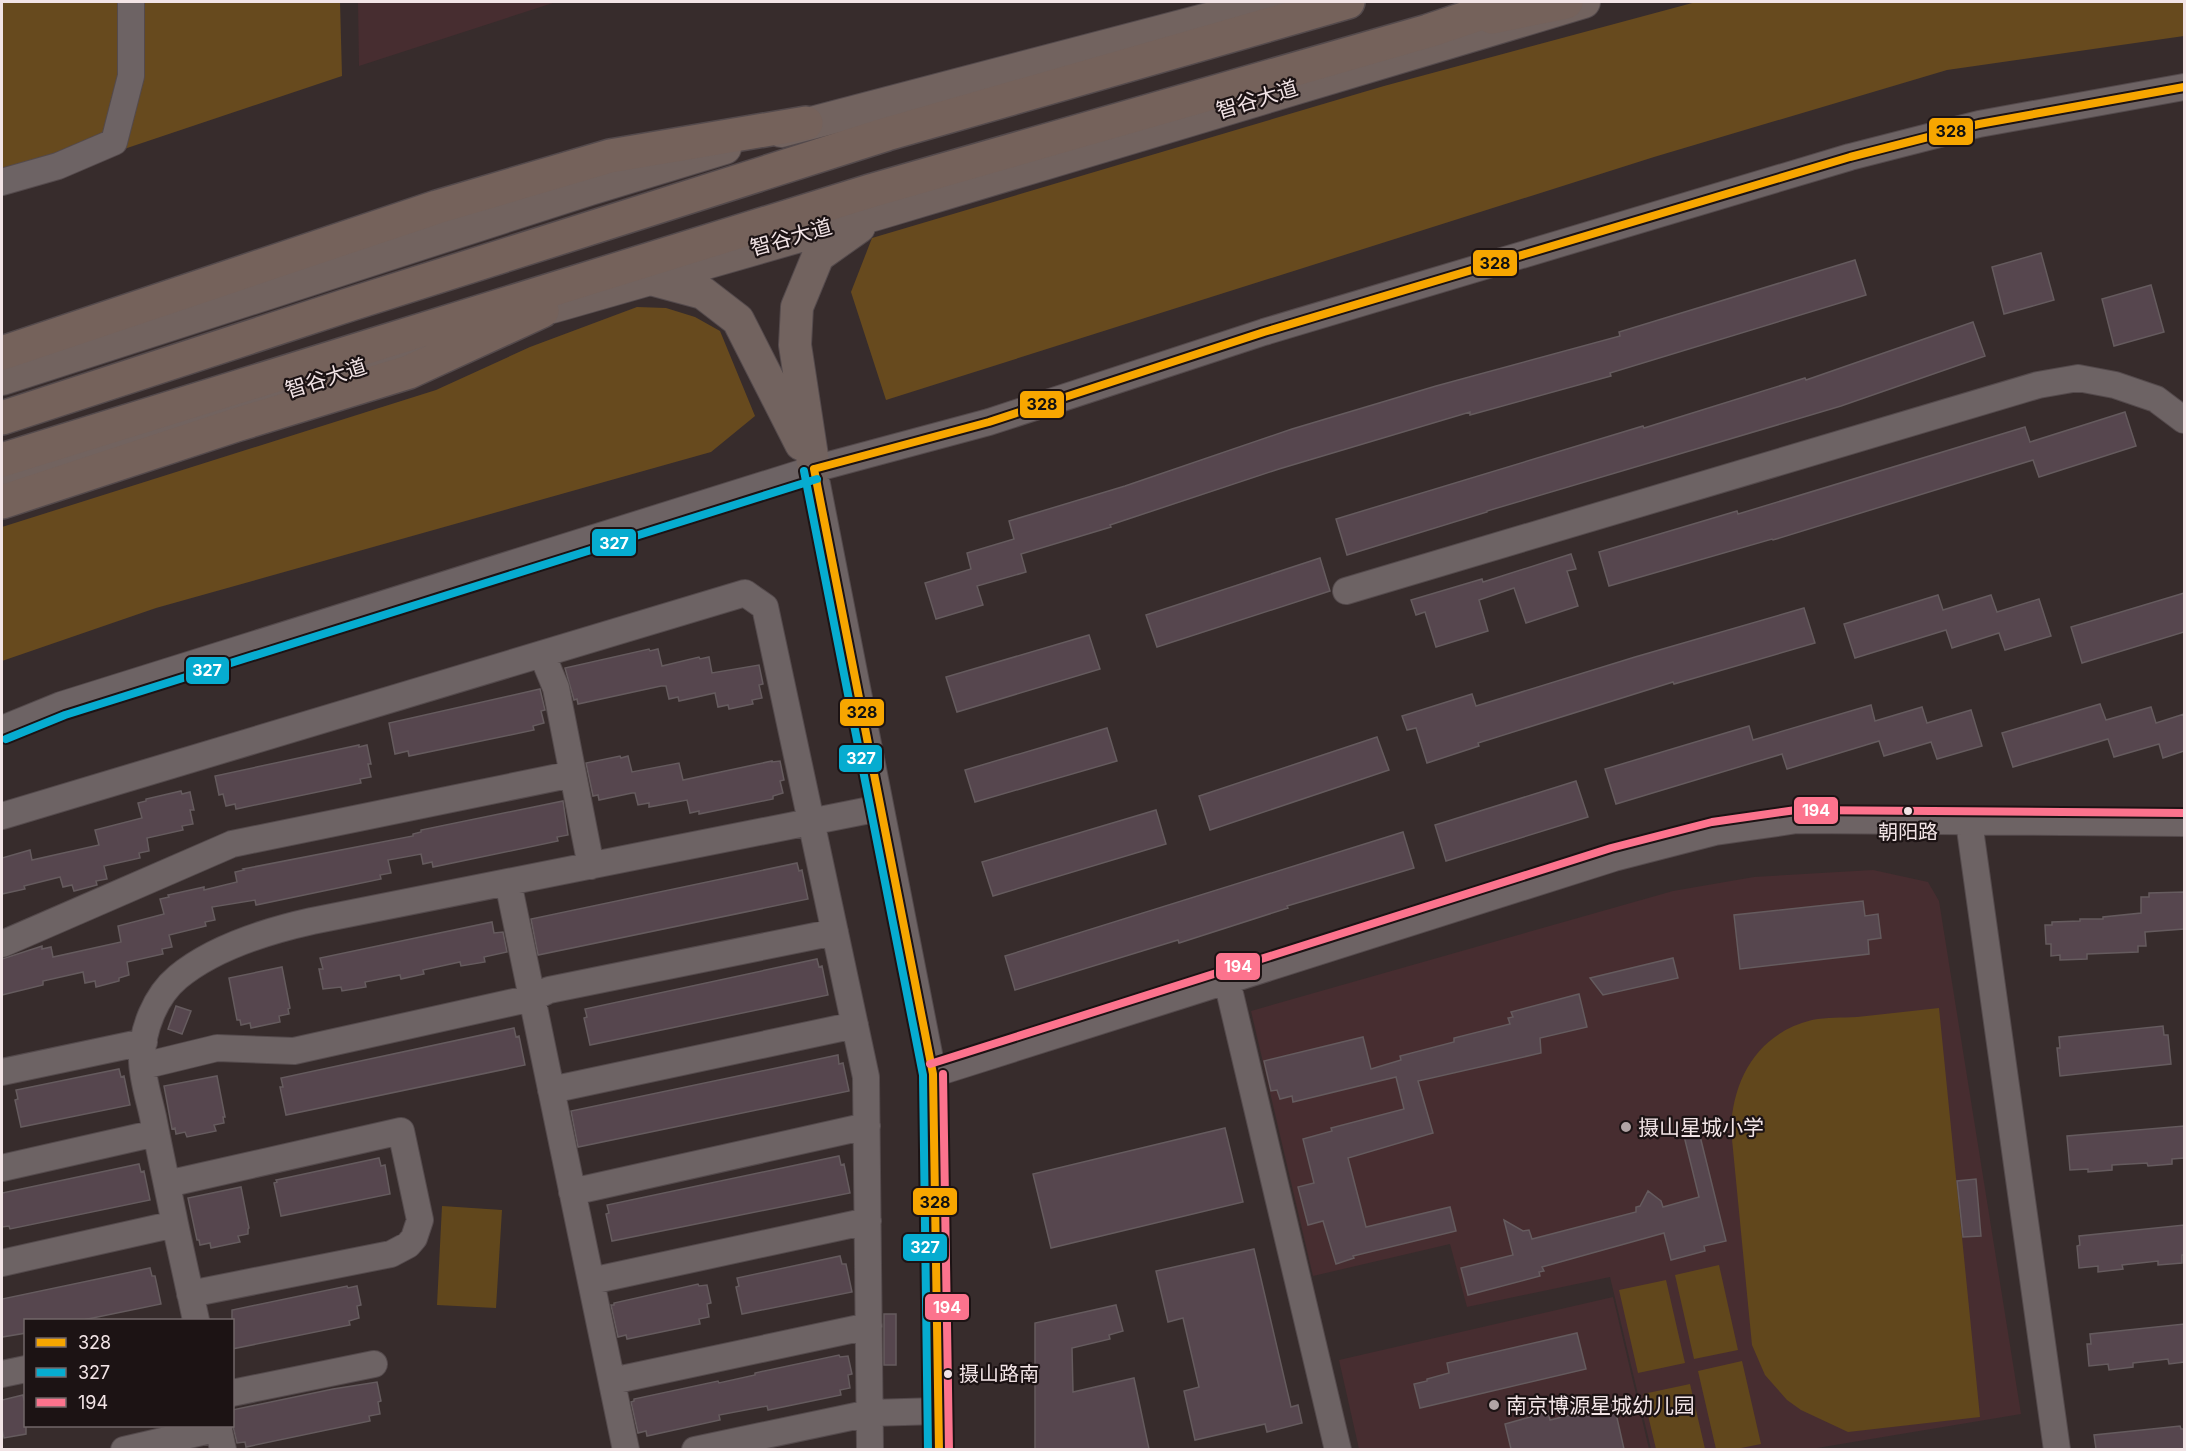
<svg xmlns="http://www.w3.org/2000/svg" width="2186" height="1451" font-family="Inter,'Noto Sans SC',sans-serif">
<rect width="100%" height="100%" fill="#372c2c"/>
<!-- built -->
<path fill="#472d30" d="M358 2H556L359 66Z
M1873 870 1928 882 1939 901 2021 1414 1811 1449H1651L1610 1277 1467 1307 1450 1244 1313 1276 1251 1011 1673 891 1754 877Z
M1613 1297 1649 1449H1359L1339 1360Z"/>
<!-- green -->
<path fill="#61471c" d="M1939 1008 1980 1417 1848 1432 1801 1410 1787 1400 1765 1375 1752 1345 1731 1129C1733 1077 1759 1033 1812 1020 1827 1017 1842 1018 1857 1017 1885 1014 1912 1011 1939 1008Z
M442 1206 502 1210 496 1308 437 1305Z
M1719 1265 1738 1350 1694 1359 1675 1275Z
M1666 1280 1685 1363 1638 1373 1619 1290Z
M1742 1361 1761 1444 1736 1449H1716L1698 1371Z
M1690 1384 1705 1449H1656L1643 1394Z"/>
<!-- forest -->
<path fill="#674a1e" d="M2 2H340L342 76 2 190Z
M1696 2H2184V36L1947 70 1654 157 886 400 851 292 872 238 1384 86Z
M637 307 666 308 695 317 720 331 755 416 711 452 156 608 2 661V527L436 390 530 347Z"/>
<!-- building -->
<path fill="#56464e" stroke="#655b5e" stroke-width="1.5" d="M2041 253 2054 300 2004 314 1992 267Z
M1855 260 1866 295 1610 373 1611 376 1470 415V412L1279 469 1110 525 1111 527 1021 554 1026 572 977 586 983 605 936 619 925 583 971 569 967 553 1014 539 1009 521 1125 486 1292 429 1436 386 1620 336 1619 332Z
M2151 285 2164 332 2114 346 2102 299Z
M1973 322 1985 356 1841 406 1487 511V512L1347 555 1336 519 1643 426 1644 428 1805 378 1806 380Z
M2125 412 2136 446 2039 477 2033 460 1773 540 1772 539 1609 586 1599 552 1737 511 1738 514 2025 427 2030 442Z
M1571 554 1576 569 1567 571 1578 606 1526 623 1514 588 1479 600 1488 631 1436 647 1425 612 1416 615 1411 600 1482 579 1483 582Z
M1320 558 1330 591 1157 647 1146 615Z
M2184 593V632L2082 663 2071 627Z
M1938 595 1943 610 1991 595 1997 612 2039 599 2051 636 2005 650 1999 633 1952 648 1946 630 1855 658 1844 624Z
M1804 608 1815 643 1674 684 1673 682 1478 743 1479 746 1427 763 1416 728 1407 730 1402 716 1472 694 1476 706 1635 657Z
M1089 635 1100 669 957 712 946 677Z
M649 649 650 651 658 649 662 666 699 657 700 659 709 657 712 673 759 665 763 684 759 685 762 698 752 700 753 704 729 709 728 705 718 707 715 693 679 701 678 697 669 699 666 686H661L578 704 577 699 574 700 565 668Z
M540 689 544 706 545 710 541 711 544 723 533 726 534 730 409 756 408 751 395 754 389 723Z
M2100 704 2106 720 2151 707 2156 723 2184 714V751L2163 758 2159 744 2114 757 2108 739 2013 767 2002 733Z
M1871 705 1875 721 1922 707 1927 723 1971 710 1982 746 1937 759 1931 742 1884 756 1879 741 1787 769 1782 754 1616 804 1605 769 1749 726 1753 740Z
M1107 728 1117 761 975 802 965 770Z
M1377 737 1389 770 1210 830 1199 796Z
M359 745V747L367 745 371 764H368L371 777 360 779 361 783 236 809 235 804 226 806 223 794 219 795 215 776Z
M620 756 621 758 628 756 632 772 679 763 683 780 772 761V762L780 761 784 780 780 781 783 793 773 796V799L699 814V811L690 813 687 800 649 807V803L638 805 635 793H632L599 800 598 795 593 796 586 763Z
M1576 781 1588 817 1446 861 1435 825Z
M181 791 182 794 190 792 194 810H190L193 824 182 826 183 830 147 838 149 851 139 853 140 858 104 866 107 879 96 881 97 885 74 891 72 885 63 887 60 877 24 886 25 889 2 894V858L30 850 32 860 99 845 95 830 142 818 138 803 146 801V799Z
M563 801 568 835 557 837 558 841 433 867 432 862 423 864 421 854 388 860 391 873 380 875 381 879 256 905 255 900 212 907 215 920 205 922 206 926 169 935 172 947 162 949 163 954 127 962 129 975 119 978V981L96 987 95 981 85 983 83 972 43 981V985L2 995V959L42 946V949L51 947 53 957 121 942 118 926 164 914 160 899 169 897 168 895 204 887V890L237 882 235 872 244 870 243 869 413 836V834L421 832V830Z
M1156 810 1166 844 993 896 982 862Z
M1403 832 1414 868 1287 906 1288 908 1179 943 1178 940 1015 990 1005 956Z
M797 863 799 871 802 870 808 899 538 955 531 919Z
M2184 892V929L2145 932 2146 946H2138V952L2087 954V959L2060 960V955L2051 956V944H2046L2045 925H2052V922L2080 921V919H2103V917L2141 913V897H2149V893Z
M1863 901 1865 916 1878 914 1881 938 1868 940 1869 954 1740 969 1734 915Z
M492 922 494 933 503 932 507 952 484 957 485 962 461 966 460 962 423 970 424 974 401 979 400 975 365 982 366 987 342 991 341 987 323 989 319 969H323L320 958Z
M1673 958 1678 978 1603 995 1590 978Z
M817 959 819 967 822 966 828 995 590 1045 584 1018 587 1017 585 1009Z
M282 967 290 1008 288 1009 289 1014 279 1016 280 1022 251 1028 250 1023 241 1025 240 1020H237L229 978Z
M1579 994 1587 1027 1540 1038 1541 1053 1418 1081 1433 1133 1348 1158 1366 1227 1450 1207 1456 1231 1353 1256 1354 1258 1336 1264 1323 1221 1308 1225 1298 1187 1314 1183 1303 1139 1332 1131 1331 1128 1404 1109 1396 1077 1293 1102 1292 1096 1280 1099 1277 1090 1271 1091 1264 1061 1363 1037 1371 1069 1401 1060 1400 1056 1454 1042V1038L1510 1024 1508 1018 1513 1017 1511 1012Z
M176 1006 191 1011 182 1034 168 1029Z
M2163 1026 2164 1035H2168L2171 1064 2060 1076 2057 1048H2060L2059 1037Z
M514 1028 516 1037 519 1036 525 1065 286 1115 280 1087H283L281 1078Z
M838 1055 839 1064 843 1063 849 1091 578 1147 571 1111Z
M119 1069 121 1077 124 1076 130 1105 21 1127 15 1100 18 1099 16 1090Z
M217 1076 225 1117H223L224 1123 214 1125 216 1131 187 1137 185 1132 176 1134 175 1128 172 1129 164 1086Z
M2184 1126V1158L2172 1159V1164L2148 1166 2147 1163 2112 1165V1170L2088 1172V1169L2070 1170 2067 1136Z
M1225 1128 1243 1202 1051 1248 1033 1174Z
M1699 1132 1726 1241 1704 1246 1705 1251 1671 1260 1664 1233 1542 1267 1544 1271 1539 1272 1540 1276 1468 1295 1461 1268 1513 1255 1504 1220 1523 1231 1529 1230 1532 1239 1636 1212V1207L1640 1206 1648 1191 1661 1201 1663 1207 1699 1197 1684 1136Z
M839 1156 841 1165 844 1164 850 1193 612 1241 606 1214 609 1213 607 1205Z
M379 1158 381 1166 385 1165 390 1194 281 1216 274 1183 277 1182 276 1180Z
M139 1164 141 1172 144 1171 150 1200 10 1229 9 1226 2 1227V1193Z
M1976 1179 1981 1236 1963 1237 1957 1181Z
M241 1187 249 1228 248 1229V1234L238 1236 240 1242 211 1248 210 1243 200 1245 199 1240H197L188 1198Z
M2184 1225V1255H2182V1263L2158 1265V1261L2122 1265 2123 1269 2098 1272V1266L2079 1268 2077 1246 2080 1245 2079 1236Z
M1254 1249 1291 1407 1298 1405 1302 1423 1267 1432 1265 1424 1195 1440 1184 1391 1199 1387 1183 1318 1168 1322 1156 1271Z
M840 1256 842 1264H846L852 1292 742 1314 736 1287 739 1286 737 1278Z
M150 1268 152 1276H155L161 1304 83 1320H26V1333L2 1337V1299Z
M698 1284 699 1286 707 1285 711 1303 707 1304 709 1317 699 1319 700 1324 627 1339 626 1335 618 1337 611 1305H614V1303Z
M347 1286 348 1288 357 1286 361 1305 357 1306 359 1318 349 1321 350 1325 232 1349V1310Z
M1116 1305 1123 1331 1109 1335 1110 1339 1072 1348 1073 1392 1134 1378 1149 1449H1035V1323Z
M884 1314H896V1365H884Z
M2184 1324V1362L2169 1364 2168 1359 2133 1363V1367L2109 1370 2108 1364 2089 1366 2087 1344H2091L2090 1334Z
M1577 1333 1586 1369 1420 1408 1414 1384 1427 1381V1379L1449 1373 1447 1363Z
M839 1355 840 1357 848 1356 852 1374 848 1375 850 1388 840 1390 841 1395 768 1410 767 1406 719 1415 720 1420 647 1436 646 1431 638 1433 631 1402 634 1401V1399L718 1381 719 1383 755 1375V1373Z
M377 1382 381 1401 378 1402 380 1414 369 1416 370 1421 246 1447 245 1442 237 1443 232 1422V1410L333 1389Z
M23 1395 24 1400 26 1399V1434L4 1438 2 1429V1400Z
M1627 1401 1617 1418 1624 1449H1511L1505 1424 1548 1412 1550 1420Z
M2180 1426 2181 1429H2184V1449H2096L2094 1435Z"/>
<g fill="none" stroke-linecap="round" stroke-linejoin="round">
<defs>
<path id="minor" d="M2 182 58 166 114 142 131 76V2
M814 469 933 1074 939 1450
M1346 591 2038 385 2078 378 2115 385 2156 399 2184 420
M542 654 556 688 591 866
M2 729 61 705 814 469 989 422 1264 332 1850 157 1979 124 2184 87
M2 816 745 593 765 607 866 1077 870 1450
M1969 822 2057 1450
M508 882 626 1450
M2 944 232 844 573 774
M1227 981 1338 1450
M143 1066 217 1048 294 1051 532 998 549 990 835 932
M2 1072 144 1042
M933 1074 1614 858 1715 832 1797 820 2184 823
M551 1090 855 1025
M2 1168 156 1133
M167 1184 401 1131 420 1220 414 1238 408 1245 391 1254 190 1294
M572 1192 867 1126
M175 1224 196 1320
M2 1263 175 1224C168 1189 160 1153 153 1117 149 1098 142 1078 142 1059 142 1030 155 996 178 977 213 948 267 931 312 921L880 808
M591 1281 868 1221
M2 1374 26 1369
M612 1381 869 1326
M232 1393 374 1364
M218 1426 223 1450
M124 1450 219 1428
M695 1450 870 1413 938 1411"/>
<path id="major" d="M781 131 1273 2
M647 278 703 293 738 320 801 444
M552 307 880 213 1584 2
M2 379 590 189 725 148
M814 469 795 345 797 307 818 256 859 227
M2 481 464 334"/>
<path id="highway" d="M1492 17 1566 2
M2 353 437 207 610 156 806 123
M2 418 348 305 887 134 1348 2
M2 460 870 191 1428 31 1514 2
M2 502 236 425 409 372 542 311"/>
</defs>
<!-- minor casing -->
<use href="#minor" stroke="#544a4c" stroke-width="28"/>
<!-- major casing -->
<use href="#major" stroke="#544a4c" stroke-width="34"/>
<!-- highway casing -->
<use href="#highway" stroke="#544a4c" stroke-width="36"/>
<!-- minor -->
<use href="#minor" stroke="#6d6364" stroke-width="26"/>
<!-- major -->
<use href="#major" stroke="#72635f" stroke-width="32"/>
<!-- highway -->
<use href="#highway" stroke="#75625b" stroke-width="33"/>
<defs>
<path id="bus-1" d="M814 469 989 422 1264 332 1850 157 1979 124 2184 87
M814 469 933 1074 939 1450"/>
<path id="bus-2" d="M804 471 923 1075 928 1450
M6 739 65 715 817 479"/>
<path id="bus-3" d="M930 1064 1611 848 1712 822 1796 810 2184 813
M943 1074 949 1450"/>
</defs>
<!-- bus-1 casing -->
<use href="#bus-1" stroke="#1c1314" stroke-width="12"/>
<!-- bus-2 casing -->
<use href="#bus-2" stroke="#1c1314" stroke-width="12"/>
<!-- bus-3 casing -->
<use href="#bus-3" stroke="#1c1314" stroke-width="12"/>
<!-- bus-1 -->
<use href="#bus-1" stroke="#f7a600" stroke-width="8"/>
<!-- bus-2 -->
<use href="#bus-2" stroke="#06acd0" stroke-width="8"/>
<!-- bus-3 -->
<use href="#bus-3" stroke="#fc738d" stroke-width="8"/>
</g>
<!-- markers -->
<g fill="#f2e4e6" stroke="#1c1314" stroke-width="2">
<circle cx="1908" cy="811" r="5"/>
<circle cx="948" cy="1374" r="5"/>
</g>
<g fill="#b1a4a5" stroke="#1c1314" stroke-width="2">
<circle cx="1626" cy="1127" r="6"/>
<circle cx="1494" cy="1405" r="6"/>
</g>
<g text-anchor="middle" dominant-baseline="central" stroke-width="4.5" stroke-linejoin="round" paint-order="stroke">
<!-- bus labels -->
<g font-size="20" fill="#f2e4e6" stroke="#1c1314">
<text x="1908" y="832">朝阳路</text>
<text x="959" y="1374" text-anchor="start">摄山路南</text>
</g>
<!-- street labels -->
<g font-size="21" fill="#f2e4e6" stroke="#1c1314">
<text transform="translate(1257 99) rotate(-17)">智谷大道</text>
<text transform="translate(791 237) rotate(-16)">智谷大道</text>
<text transform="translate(326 378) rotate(-18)">智谷大道</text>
</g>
<!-- poi labels -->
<g font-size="21" fill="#f2e4e6" stroke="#1c1314" text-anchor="start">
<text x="1638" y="1127">摄山星城小学</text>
<text x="1506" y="1405">南京博源星城幼儿园</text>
</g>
</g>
<g stroke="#1c1314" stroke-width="2">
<rect x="1928" y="117" width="46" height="29" rx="6" fill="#f7a600"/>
<rect x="1472" y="249" width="46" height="28" rx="6" fill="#f7a600"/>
<rect x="1019" y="390" width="46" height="29" rx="6" fill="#f7a600"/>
<rect x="591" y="528" width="46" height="29" rx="6" fill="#06acd0"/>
<rect x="185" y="656" width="45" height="29" rx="6" fill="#06acd0"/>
<rect x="839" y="698" width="46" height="29" rx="6" fill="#f7a600"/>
<rect x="838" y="744" width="45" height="29" rx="6" fill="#06acd0"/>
<rect x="1793" y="796" width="46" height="29" rx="6" fill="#fc738d"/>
<rect x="1215" y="952" width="46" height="29" rx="6" fill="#fc738d"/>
<rect x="912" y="1187" width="46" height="29" rx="6" fill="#f7a600"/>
<rect x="902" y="1233" width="46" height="29" rx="6" fill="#06acd0"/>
<rect x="924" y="1293" width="46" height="28" rx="6" fill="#fc738d"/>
</g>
<g font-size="16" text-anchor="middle" font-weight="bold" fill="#fff">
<text x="614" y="549">327</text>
<text x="207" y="676">327</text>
<text x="861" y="764">327</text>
<text x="1816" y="816">194</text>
<text x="1238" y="972">194</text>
<text x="925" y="1253">327</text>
<text x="947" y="1313">194</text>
</g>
<g font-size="16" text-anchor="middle" font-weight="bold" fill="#111">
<text x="1951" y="137">328</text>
<text x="1495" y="269">328</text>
<text x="1042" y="410">328</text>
<text x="862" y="718">328</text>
<text x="935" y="1208">328</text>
</g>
<!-- border -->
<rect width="2186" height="1451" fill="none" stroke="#f2e4e6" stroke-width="6"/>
<!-- legend -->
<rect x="24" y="1319" width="210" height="108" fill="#1c1314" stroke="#726768" stroke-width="1.5"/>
<rect x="36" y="1338" width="30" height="9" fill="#f7a600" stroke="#726768" stroke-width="1.5"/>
<text x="78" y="1349" font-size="18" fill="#f2e4e6">328</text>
<rect x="36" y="1368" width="30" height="9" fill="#06acd0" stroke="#726768" stroke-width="1.5"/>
<text x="78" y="1379" font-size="18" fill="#f2e4e6">327</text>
<rect x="36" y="1398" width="30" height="9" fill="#fc738d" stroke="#726768" stroke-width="1.5"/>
<text x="78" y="1409" font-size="18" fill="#f2e4e6">194</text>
</svg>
